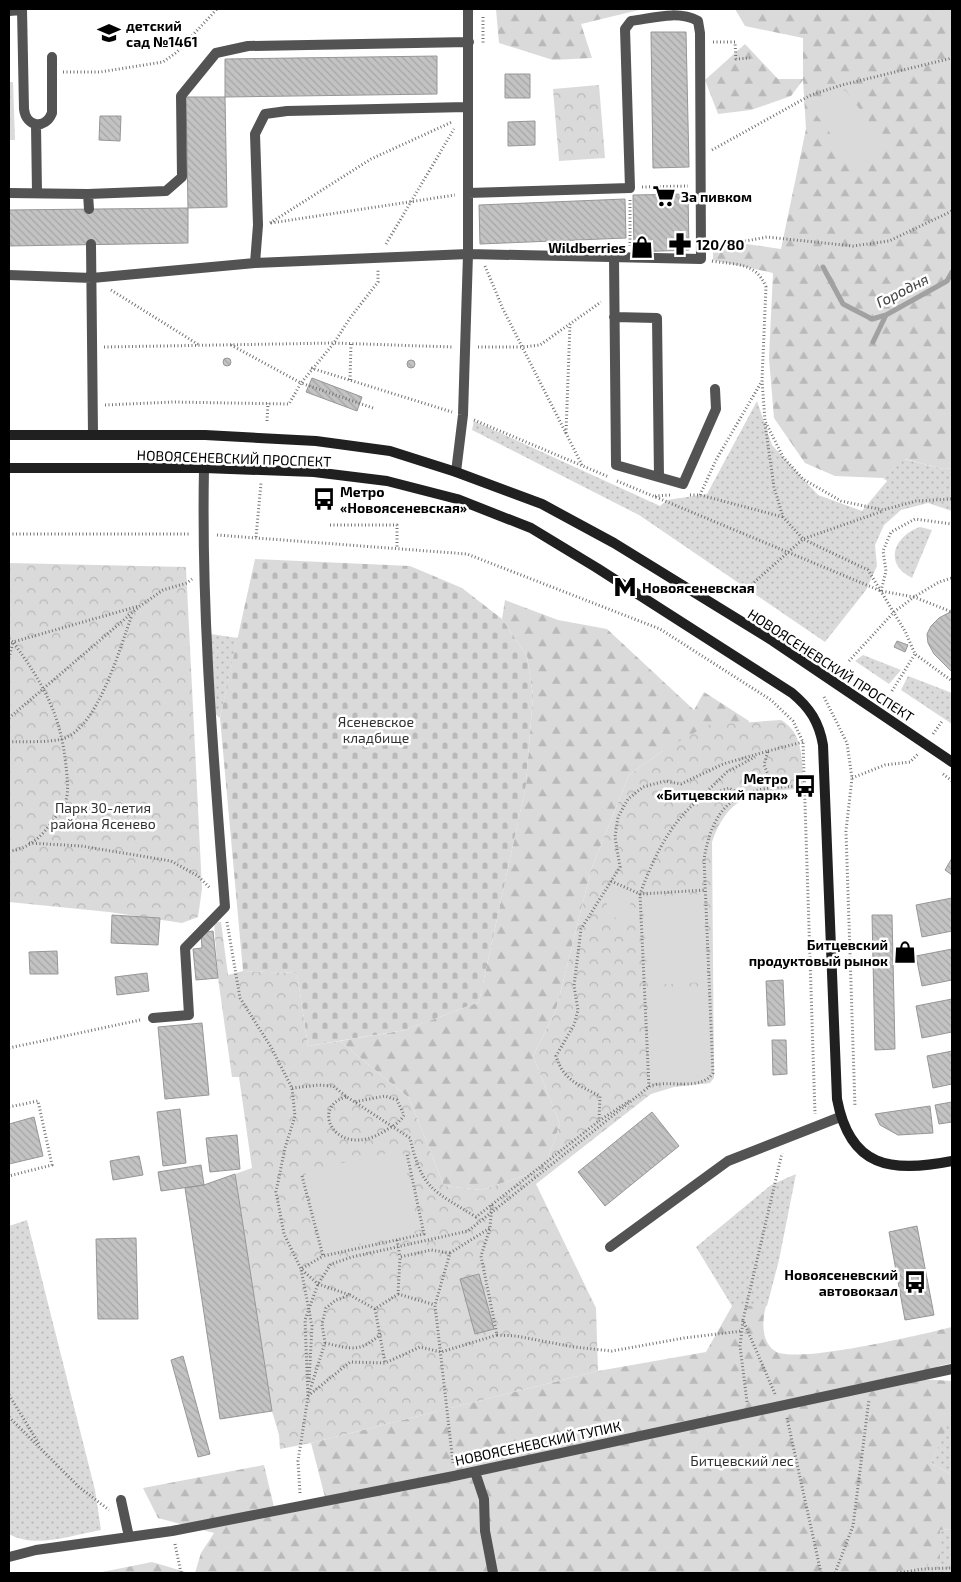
<svg xmlns="http://www.w3.org/2000/svg" width="961" height="1582" font-family="'Exo 2',sans-serif">
<defs>
<pattern id="grass-dots" width="8" height="8" patternUnits="userSpaceOnUse" patternTransform="scale(1.25)"><rect width="8" height="8" fill="#dadada"/><path d="M2 2h.1M6 6h.1" fill="none" stroke="#b9b9b9" stroke-width="1.8" stroke-linecap="round"/></pattern>
<pattern id="forest-firs" width="22" height="20" patternUnits="userSpaceOnUse" patternTransform="scale(1.25)"><rect width="22" height="20" fill="#dadada"/><path d="M5 1l3.5 6h-7zM16 11l3.5 6h-7z" fill="#b9b9b9"/></pattern>
<pattern id="cemetery-stones" width="16" height="16" patternUnits="userSpaceOnUse" patternTransform="scale(1.25)"><rect width="16" height="16" fill="#dadada"/><path d="M2 7V4a2 2 0 0 1 4 0v3zM10 15v-3a2 2 0 0 1 4 0v3z" fill="#b9b9b9"/></pattern>
<pattern id="park-crowns" width="20" height="18" patternUnits="userSpaceOnUse" patternTransform="scale(1.25)"><rect width="20" height="18" fill="#dadada"/><path d="M2 6a3 3 0 1 1 6 0M12 15a3 3 0 1 1 6 0" fill="none" stroke="#b9b9b9"/></pattern>
<pattern id="building-back-hatch" width="6" height="6" patternUnits="userSpaceOnUse" patternTransform="scale(1.25)"><rect width="6" height="6" fill="#c3c3c3"/><path d="M-1 5l2 2M0 0l6 6M5-1l2 2" fill="none" stroke="#a6a6a6"/></pattern>
</defs>
<rect width="100%" height="100%" fill="#fff"/>
<!-- grass -->
<path fill="url(#grass-dots)" d="M757 401 772 445 818 495 862 511 887 481 883 478 904 459 944 469 952 468V511L928 503 901 510 884 525 875 545 877 566 866 590 825 642 639 515 472 430 474 421 660 506 667 500 707 494Z
M920 527 932 530 912 578C883 564 894 536 920 527Z
M211 634 238 638 220 718 215 714Z
M863 655 901 670 889 684 855 661Z
M908 676 952 693V724L901 690Z
M796 1174 779 1260 767 1306H732L696 1247 771 1185Z
M27 1220 95 1490 101 1530C73 1535 35 1549 9 1534V1226Z
M951 1416H952V1475L931 1463Z
M952 1529V1573H891L939 1563 940 1530Z"/>
<!-- forest -->
<path fill="url(#forest-firs)" d="M496 9H643L581 24 592 58 553 60 499 43Z
M735 9H952V468L944 469 905 459 883 478 835 476 805 463 774 418 769 358 773 273 713 260V250L746 244 781 249 806 129 803 80 791 96 751 110 718 114 705 80 745 44 778 79H803V38L745 26Z
M505 600 558 620 607 629 694 710 704 692 749 721 747 738 662 751 629 775 591 870 556 1010 533 1056 560 1124 544 1169 482 1190 444 1186 409 1098 340 1041 405 1030 479 1002 526 785 533 695 527 656 502 619Z
M732 1306H766C762 1320 761 1342 775 1351 795 1365 924 1334 952 1327V1363L939 1366 919 1379 952 1381V1416L931 1463 952 1475V1529L940 1530V1563L891 1573H195L201 1553 214 1533 158 1518 143 1488 264 1465 275 1511 326 1501 311 1443 598 1371 706 1352Z
M152 1562 189 1573H97Z"/>
<!-- cemetery -->
<path fill="url(#cemetery-stones)" d="M255 559 410 566 462 588 502 619 527 656 533 695 526 785 479 1002 405 1030 308 1046 297 973 243 971 220 718Z"/>
<!-- park -->
<path fill="url(#park-crowns)" d="M9 82H13L15 140H9Z
M599 85 605 158 559 161 553 89Z
M9 563 186 567 202 889 198 917 182 923 109 912 9 902Z
M781 720C805 734 802 764 803 789 756 791 729 793 712 842L714 1078 710 1083 674 1087 651 1094 536 1184 596 1308 598 1371 311 1443 280 1449 279 1435 272 1411 235 1174 252 1168 239 1077H232L218 978 214 922H221L228 975 243 971 297 973 308 1046 340 1041 409 1098 444 1186 482 1190 544 1169 560 1124 533 1056 556 1010 591 870 629 775 662 751 708 725Z"/>
<!-- garden -->
<path fill="#dadada" d="M845 90 887 145 856 168 815 113Z
M617 888 623 889C631 898 632 906 629 916L623 919 612 917 608 911 606 899Z
M703 894 707 982 648 985 643 897Z
M708 987 712 1075 653 1079 648 990Z
M402 1150 419 1230 323 1252 305 1171Z"/>
<g fill="none" stroke-linecap="round" stroke-linejoin="round">
<!-- stream -->
<path stroke="#a1a1a1" stroke-width="5" d="M823 267 843 304 872 319 886 315 947 281 952 272
M873 342 886 315"/>
</g>
<!-- building -->
<path fill="url(#building-back-hatch)" stroke="#979797" d="M651 32H686L689 167 653 168Z
M437 56V94L225 97V59Z
M505 74H530V98H505Z
M186 97H225L227 207 188 208Z
M100 116H121L120 141 99 140Z
M535 121V145L508 146V122Z
M688 194 689 250 634 252 633 195Z
M625 199 626 238 480 244 479 205Z
M188 208V243L9 246V210Z
M223 362a4 4 0 1 1 8 0a4 4 0 1 1-8 0Z
M407 364a4 4 0 1 1 8 0a4 4 0 1 1-8 0Z
M312 378 362 397 357 411 306 392Z
M952 611V672L934 654 928 643 927 634 931 626 939 618Z
M897 641 908 645 905 652 894 647Z
M952 858V875L945 870Z
M952 898V931L922 937 916 905Z
M112 915 160 918 158 945 111 943Z
M872 915H892L895 1049 875 1050Z
M213 931 218 978 196 980 193 949 202 948 201 933Z
M952 949V980L922 986 916 956Z
M57 951 58 974H30L29 952Z
M147 973 149 991 117 995 115 977Z
M783 980 785 1025 768 1026 766 981Z
M952 999V1032L922 1038 916 1006Z
M202 1023 209 1095 165 1099 158 1027Z
M772 1040H786L787 1074 773 1075Z
M952 1051V1084L933 1088 927 1056Z
M952 1102V1122L939 1124 935 1105Z
M930 1106 933 1133 898 1135 880 1125 875 1114Z
M180 1109 186 1163 163 1166 157 1112Z
M652 1112 679 1146 605 1206 578 1172Z
M34 1117 43 1156 9 1164V1124Z
M237 1135 240 1169 210 1172 206 1138Z
M139 1156 143 1175 113 1180 110 1161Z
M201 1165 204 1185 161 1191 158 1172Z
M235 1174 272 1411 220 1419 185 1188 204 1185Z
M917 1226 934 1315 905 1320 889 1232Z
M136 1238 138 1319H98L96 1239Z
M479 1274 494 1329 475 1334 460 1279Z
M183 1356 210 1454 198 1457 171 1360Z"/>
<g fill="none" stroke-linecap="round" stroke-linejoin="round">
<!-- path -->
<path stroke="#757575" stroke-width="3" stroke-dasharray="1 2.5" stroke-linecap="butt" d="M483 17V43
M713 42H735L736 59 750 58
M63 72H100L163 62 177 52 217 9
M712 150 811 95 842 85 952 58
M642 187 688 186
M630 200V246
M270 223 371 159 452 122
M271 223 455 195
M386 244 454 129
M714 247 767 237 853 246 889 241 952 211
M712 261C736 265 756 262 766 287L762 380 765 421 783 457 803 479 841 501 883 510 916 501 952 499
M485 266 503 309 582 465
M111 290 199 345
M231 345 301 383 334 343 350 318 378 282V270
M104 347 334 343 452 347
M478 347H523L540 345 601 302
M311 368 452 412
M350 380 351 344
M105 405 173 402 289 404 301 383 373 408
M474 420 609 477
M267 421 268 403
M765 424 774 487 783 517 803 539 868 570 905 631 915 654 952 681
M566 433 570 324
M617 481 881 591 914 597 939 582 952 578
M690 495H700L783 517
M700 495 716 460 762 381
M655 496 671 495
M330 525H397V549
M9 534H191
M217 535 467 554 660 629 771 700 793 721 803 742 815 1114
M256 537 261 483
M881 591 886 571 883 551 891 532 915 519 952 524
M741 594 803 539 883 511
M9 639 13 642 139 606
M9 658 13 642
M849 661 894 612 914 597 952 612
M892 691 915 654
M824 697 847 743 852 778 846 831 855 1107
M9 718 140 606 163 590 187 583 192 579
M933 734 943 720
M9 742C26 741 46 743 62 739 98 729 120 647 132 615
M768 751 803 742
M943 774 952 781
M852 778 885 765 910 762 919 753
M699 799 727 772 755 757
M29 843 81 846 171 861 198 876 210 888
M9 851C26 850 42 837 51 823 56 816 63 808 66 800 69 790 67 776 66 766 61 715 43 683 13 642
M611 881 640 894 706 890
M227 922 240 998 271 1047 292 1088 295 1116 285 1148 276 1192 284 1234 301 1269 318 1284 350 1295
M9 1048 140 1020
M649 1087 640 894C652 862 668 826 694 804 703 796 718 792 729 788L742 795
M292 1088 319 1085 333 1086 347 1097 410 1138C422 1190 433 1190 476 1217L599 1121
M346 1097C309 1107 336 1160 383 1132 391 1127 400 1123 404 1115L397 1100 385 1096 354 1102
M629 1101 599 1121 600 1096C580 1086 563 1080 556 1056L574 1025 578 1010 574 986 581 929 620 867 615 837 618 817 628 799 643 787 665 781 681 784 723 764 768 751 764 765 773 786
M9 1107 38 1101 52 1165 9 1176
M302 1176 323 1256 424 1234 407 1154
M397 1240 400 1257
M450 1253 490 1228
M398 1294 435 1305
M375 1309 385 1363
M743 1321 740 1346 747 1402
M497 1335 516 1336 574 1347 612 1351 684 1338 742 1331
M325 1343C352 1349 359 1353 381 1334
M309 1382 312 1326 301 1269 323 1256
M309 1393 325 1343 322 1324 326 1308 336 1300 350 1295 375 1309 398 1294 400 1257 431 1250 450 1253 435 1305 453 1463
M775 1394 743 1320 782 1153
M9 1395 39 1444
M308 1396 350 1362 385 1363 420 1347 441 1352 497 1335 481 1256 490 1228 492 1203
M9 1417 79 1487 109 1510
M787 1418 821 1573
M300 1493 298 1461 308 1397 305 1320 318 1284 331 1264 352 1257 468 1231 650 1086C668 1079 701 1092 713 1073L704 859C715 794 746 787 805 786
M175 1544 181 1573
M835 1573 853 1526 869 1399
M897 1573 923 1569 952 1568"/>
<!-- lane -->
<path stroke="#535353" stroke-width="10" d="M22 9 24 109C26 127 45 130 52 113V57
M9 11 22 10
M36 125 37 193
M9 193 88 194
M89 209 88 194 166 191 182 177 181 96 216 53 248 46 469 42
M91 244 93 434
M614 258 616 465 683 484 716 409 715 389
M255 263 258 225 255 134 265 114 287 111 467 107
M9 275 92 278 255 263 468 254 701 259 700 33 698 21C678 10 653 18 631 21L625 29 630 188 468 193
M614 317 657 318 659 477
M456 472 463 415 468 254V9
M153 1018 189 1015 185 948 225 907C214 761 201 615 204 468
M610 1247 728 1161 840 1117
M475 1472 484 1499 485 1531 493 1573
M121 1500 129 1537
M9 1557 36 1550 172 1531 454 1476 952 1369"/>
<!-- secondary -->
<path stroke="#202020" stroke-width="10" d="M9 435H205L316 441 390 451 456 472 542 504 614 543 773 641 952 762
M9 468H204L314 472 387 481 457 499 531 528 597 568 792 693C810 708 819 722 823 745L837 1099C850 1168 891 1173 952 1161"/>
</g>
<!-- icons -->
<defs>
<symbol id="school-bare" viewBox="-9 -9 18 18"><path d="M0-5L7-2L0 1L-7-2ZM-4 1L0 2.5L4 1V4Q0 6-4 4Z" fill="#000" stroke="#fff" stroke-width="2.5" paint-order="stroke"/></symbol>
<symbol id="supermarket-bare" viewBox="-9 -9 18 18"><path d="M-6-5.5h2.5l.6 2H6L4.5 2H-2.5L-4.4-4H-6ZM-1.5 3.2a1.3 1.3 0 1 0 .1 0ZM3 3.2a1.3 1.3 0 1 0 .1 0Z" fill="#000" stroke="#fff" stroke-width="2.5" paint-order="stroke"/></symbol>
<symbol id="pharmacy-bare" viewBox="-9 -9 18 18"><path d="M-2-6h4v4h4v4h-4v4h-4v-4h-4v-4h4Z" fill="#000" stroke="#fff" stroke-width="2.5" paint-order="stroke"/></symbol>
<symbol id="shop-bare" viewBox="-9 -9 18 18"><path d="M-5-2.5h2.3a2.7 3.5 0 0 1 5.4 0H5L5.5 6h-11ZM-1.5-2.5h3a1.5 2.3 0 0 0-3 0Z" fill="#000" stroke="#fff" stroke-width="2.5" paint-order="stroke"/></symbol>
<symbol id="bus-bare" viewBox="-9 -9 18 18"><path d="M-5-6H5V4H4V6H2V4H-2V6H-4V4H-5ZM-3.5-4V0h7V-4ZM-3.5 1.2v1.5H-2V1.2ZM2 1.2v1.5H3.5V1.2Z" fill="#000" stroke="#fff" stroke-width="2.5" paint-order="stroke"/></symbol>
<symbol id="metro-bare" viewBox="-9 -9 18 18"><path d="M-5.5 5V-5H-3L0 0L3-5H5.5V5H3V-.5L0 4L-3-.5V5Z" fill="#000" stroke="#fff" stroke-width="2.5" paint-order="stroke"/></symbol>
</defs>
<g fill-rule="evenodd">
<use href="#school-bare" x="93" y="17" width="32" height="32"/>
<use href="#supermarket-bare" x="648" y="180" width="32" height="32"/>
<use href="#pharmacy-bare" x="664" y="228" width="32" height="32"/>
<use href="#shop-bare" x="626" y="231" width="32" height="32"/>
<use href="#bus-bare" x="308" y="483" width="32" height="32"/>
<use href="#metro-bare" x="609" y="571" width="32" height="32"/>
<use href="#bus-bare" x="789" y="770" width="32" height="32"/>
<use href="#shop-bare" x="889" y="936" width="32" height="32"/>
<use href="#bus-bare" x="899" y="1266" width="32" height="32"/>
</g>
<g text-anchor="middle" dominant-baseline="central" stroke-width="5" stroke-linejoin="round" paint-order="stroke">
<!-- poi labels -->
<g font-size="14" font-weight="bold" fill="#000" stroke="#fff" text-anchor="start">
<text x="126" y="25">детский<tspan x="126" dy="16">сад №1461</tspan></text>
<text x="681" y="196">За пивком</text>
<text x="696" y="244">120/80</text>
<text x="626" y="247" text-anchor="end">Wildberries</text>
<text x="340" y="491">Метро<tspan x="340" dy="16">«Новоясеневская»</tspan></text>
<text x="642" y="587">Новоясеневская</text>
<text x="788" y="778" text-anchor="end">Метро<tspan x="788" dy="16">«Битцевский парк»</tspan></text>
<text x="888" y="944" text-anchor="end">Битцевский<tspan x="888" dy="16">продуктовый рынок</tspan></text>
<text x="898" y="1274" text-anchor="end">Новоясеневский<tspan x="898" dy="16">автовокзал</tspan></text>
</g>
<!-- street labels -->
<g font-size="14" fill="#000" stroke="#fff">
<text transform="translate(234 458) rotate(2)">НОВОЯСЕНЕВСКИЙ ПРОСПЕКТ</text>
<text transform="translate(831 665) rotate(33)">НОВОЯСЕНЕВСКИЙ ПРОСПЕКТ</text>
<text transform="translate(538 1443) rotate(-12)">НОВОЯСЕНЕВСКИЙ ТУПИК</text>
</g>
<!-- park labels -->
<g font-size="14" fill="#313131" stroke="#fff">
<text x="376" y="721">Ясеневское<tspan x="376" dy="16">кладбище</tspan></text>
<text x="103" y="807">Парк 30-летия<tspan x="103" dy="16">района Ясенево</tspan></text>
<text x="742" y="1460">Битцевский лес</text>
</g>
<!-- water labels -->
<g font-size="15" font-style="italic" fill="#424242" stroke="#fff">
<text transform="translate(902 290) rotate(-27)">Городня</text>
</g>
</g>
<!-- border -->
<rect width="961" height="1582" fill="none" stroke="#000000" stroke-width="20"/>
</svg>
